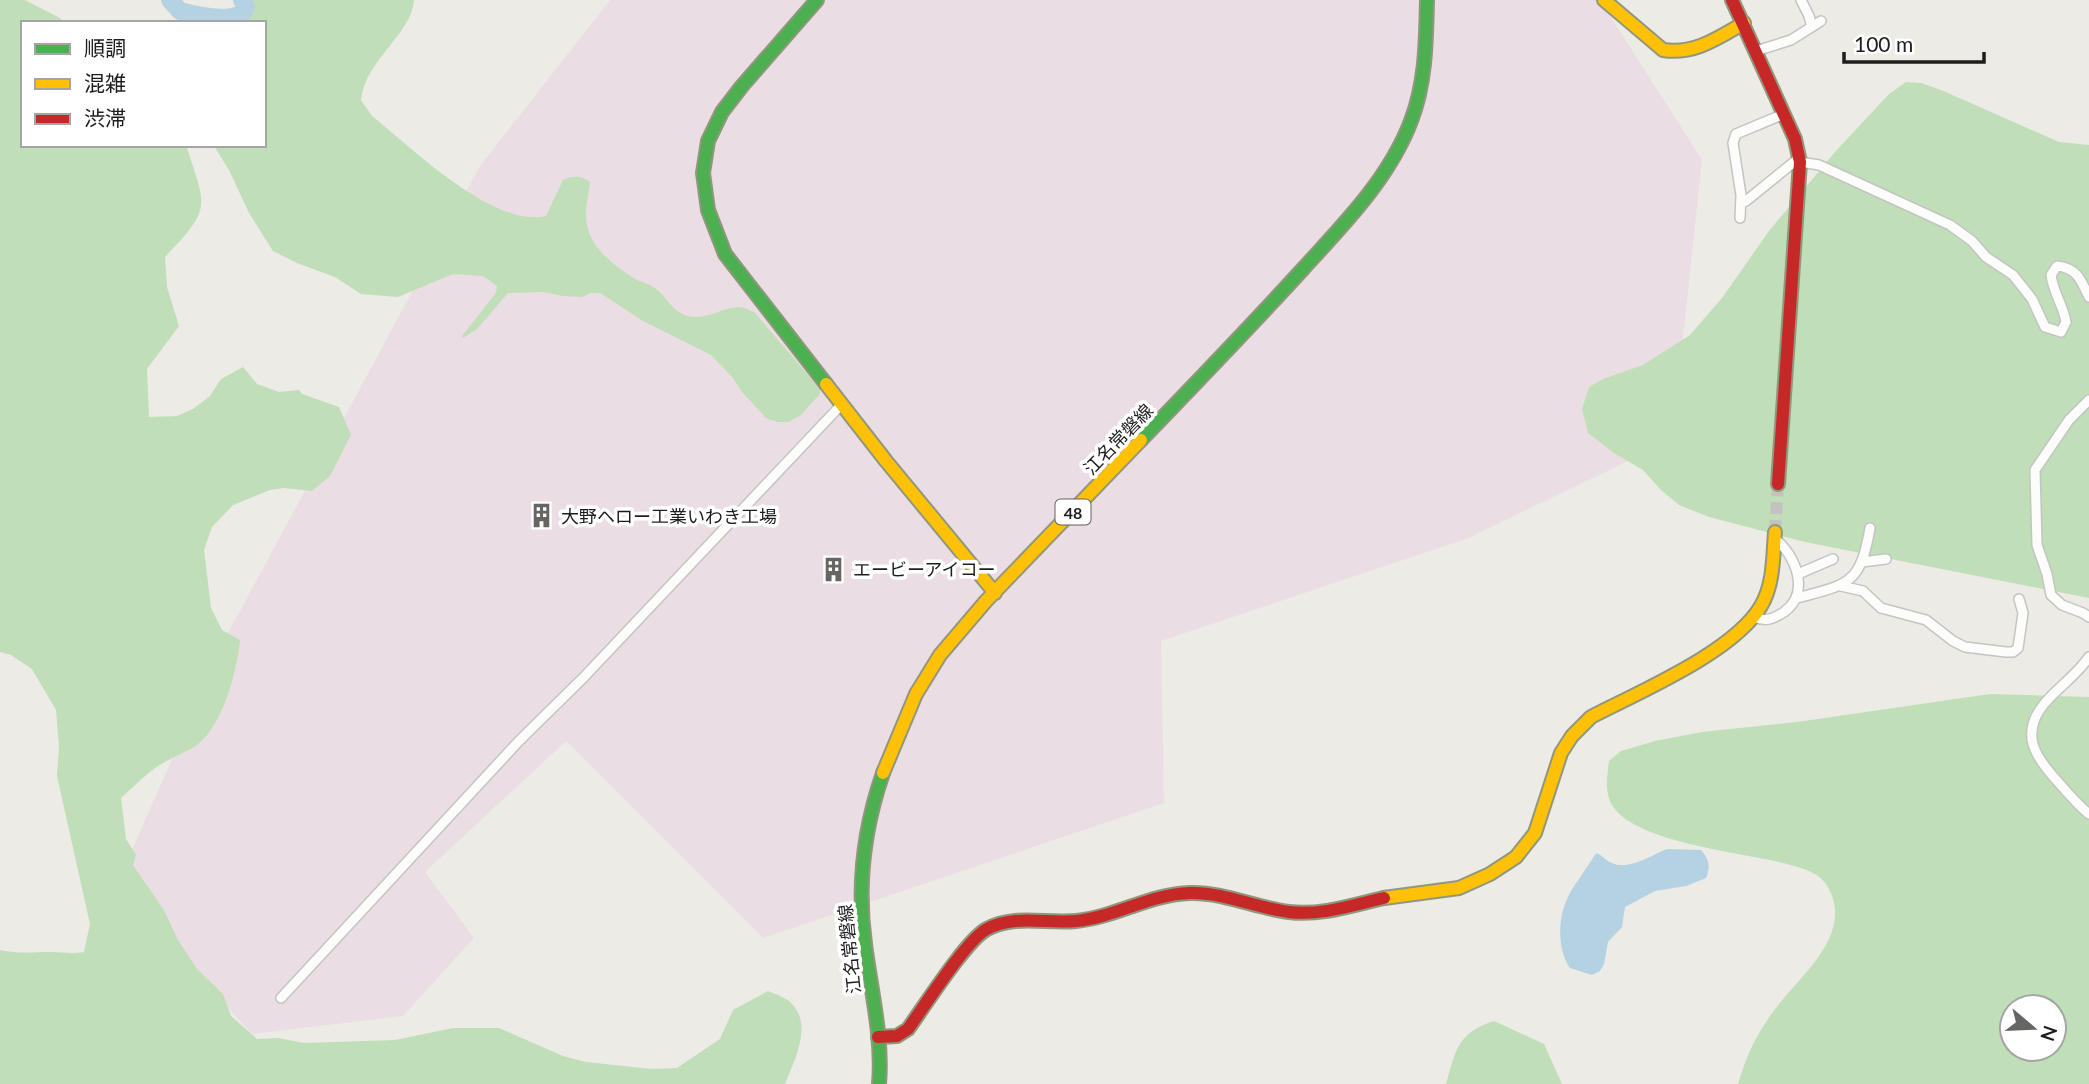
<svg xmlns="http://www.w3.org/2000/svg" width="2089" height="1084" font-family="Lato,'Noto Sans JP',sans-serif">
<rect width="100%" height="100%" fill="#ecebe6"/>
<!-- industrial -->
<path fill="#eadee4" d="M610 0H1600L1702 160 1672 440 1466 539 1161 641 1164 803 763 938 566 741 425 872 474 938 403 1016 252 1034 116 886 227 635 480 166Z"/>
<!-- forest -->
<path fill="#c0deb8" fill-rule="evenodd" d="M0 0H25L60 18 63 23H23V145H186C206 208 213 207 165 257L167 287 179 326 147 369 149 417 177 416 193 409 210 396 221 379 243 367 257 384 279 392 299 390 302 394 339 407 351 435 330 476 312 491 284 488 270 490 233 505 212 527 204 550 211 608 222 630 240 640C237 671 223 725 197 745 187 752 170 758 158 766 145 775 133 787 121 798L126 839 136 855 133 865 164 910 178 940 197 969 223 994 231 1016 257 1039 278 1038 304 1043 395 1040 453 1028H499L563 1056 586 1062 651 1069 677 1068 720 1039 733 1010 768 991C775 994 787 998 792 1004 813 1026 794 1061 785 1084H0V950C18 954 33 952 51 952 63 952 72 954 84 952L90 924 57 776 59 747 56 710 32 669 11 655 0 652Z
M243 0H414C412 34 365 60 361 100L372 116C412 148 493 228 546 216L563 180C574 176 580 175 590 182 589 192 586 204 586 214 585 243 610 263 632 277 639 282 649 283 656 289 668 298 672 312 688 316 714 322 730 296 755 313L820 389V394L801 415 788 422H777L766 418 742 392 733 378 711 355 643 321 600 293H590L582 297 563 296 544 292 508 293 477 329 463 338 462 336 496 293 497 286 483 276 453 274 398 297 361 294 335 277 297 263 273 251 249 213 229 170 214 146 264 145V23H233L243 10Z
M1906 82 1921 83 1941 90 2059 142 2089 145V598L1805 542 1709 517 1679 505 1661 490 1643 470 1614 453 1588 433 1582 409 1589 387 1603 379 1643 365 1690 335 1722 298 1769 231 1835 152 1889 94Z
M1990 694 2089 697V1084H1738C1747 1055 1755 1037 1773 1012 1797 978 1854 937 1829 889 1820 870 1797 867 1779 862 1737 852 1639 842 1614 808 1604 795 1607 777 1609 761L1621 751 1655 741 1702 732 1797 722ZM2012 1007H2054V1049H2012Z
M1494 1021 1544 1044 1562 1084H1446C1456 1050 1457 1033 1494 1021Z"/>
<!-- water -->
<path fill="#b5d2e3" d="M1667 849 1701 850C1709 859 1711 867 1706 878L1686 886 1655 891 1625 907 1622 927 1608 942 1604 964 1600 971 1592 975 1570 968C1558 951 1558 922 1565 904 1571 887 1585 872 1594 856L1597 853C1603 856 1606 861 1612 863 1628 871 1652 855 1667 849Z"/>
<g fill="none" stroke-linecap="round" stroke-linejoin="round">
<!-- river -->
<path stroke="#b5d2e3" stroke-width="18" d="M170 0 180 11C198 16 227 22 243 13L246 7 242 0"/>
<!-- secondary-tunnel -->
<path stroke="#c3c2be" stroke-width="12" stroke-dasharray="12 6" stroke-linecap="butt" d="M1775 532 1778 484"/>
<defs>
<path id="street" d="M1801 0 1809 16 1812 27
M1756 51 1791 40 1821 21
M1800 162 1819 165 1950 225 1972 241 1986 257 2013 275 2032 299 2045 327 2061 332 2066 322C2063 305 2053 292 2051 275L2057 266C2077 268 2081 280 2089 297
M1741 203 1746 201 1799 158
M1740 218 1741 195 1733 143 1736 134 1784 114
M2089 400 2069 420 2035 470 2037 545 2047 574 2051 595 2062 605 2083 613 2089 617
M1862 562 1886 559
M1798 574 1833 559
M1841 586 1863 591 1881 608 1926 620 1953 641 1965 647 2006 652H2013L2018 648 2023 613 2019 599
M1797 598C1849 584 1860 585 1870 528
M1754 617C1766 622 1773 619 1784 612 1811 593 1796 555 1774 538
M2089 657C2076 676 2058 687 2044 704 2019 735 2036 758 2059 783 2069 794 2078 805 2089 814
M281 998 519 741 584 677 842 404"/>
<path id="fast" d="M817 0 742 86 722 112 708 141 703 173 708 210 725 254 826 384
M1141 440C1195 384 1249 328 1302 270 1343 225 1389 179 1411 121 1426 82 1426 41 1427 0
M879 1084C883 1037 871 991 865 944 857 887 864 828 883 773"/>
<path id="slow" d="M1604 0 1663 50C1694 55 1718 38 1744 23
M826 384 886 461 995 593
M883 773 916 694 940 655 986 601 1141 440
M1384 898 1459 888 1490 874 1516 857 1535 833 1561 753 1572 736 1591 717C1639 692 1734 652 1761 606 1774 584 1773 556 1775 532"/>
<path id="jam" d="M1732 0 1795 139 1800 162 1778 484
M878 1037 897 1036 908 1029C924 1007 967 939 987 929 1014 914 1047 924 1076 921 1116 917 1150 894 1190 893 1224 892 1256 908 1289 912 1321 916 1353 905 1384 898"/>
</defs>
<!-- street casing -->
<use href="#street" stroke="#c4c4c2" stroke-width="12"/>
<!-- fast casing -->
<use href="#fast" stroke="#91977d" stroke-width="16"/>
<!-- slow casing -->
<use href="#slow" stroke="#91977d" stroke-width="16"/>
<!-- jam casing -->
<use href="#jam" stroke="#91977d" stroke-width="16"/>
<!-- street -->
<use href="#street" stroke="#fcfcfb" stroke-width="9"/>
<!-- fast -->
<use href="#fast" stroke="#4caf50" stroke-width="12"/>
<!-- slow -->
<use href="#slow" stroke="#ffc107" stroke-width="12"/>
<!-- jam -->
<use href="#jam" stroke="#c62828" stroke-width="12"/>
</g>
<!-- icons -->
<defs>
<symbol id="building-bare" viewBox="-9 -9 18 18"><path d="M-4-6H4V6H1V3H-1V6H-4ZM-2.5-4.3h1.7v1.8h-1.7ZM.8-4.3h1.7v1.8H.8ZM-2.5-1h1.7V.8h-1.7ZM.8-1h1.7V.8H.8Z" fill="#656563" stroke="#fff" stroke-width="2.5" paint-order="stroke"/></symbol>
</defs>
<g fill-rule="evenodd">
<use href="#building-bare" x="524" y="498" width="35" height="35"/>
<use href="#building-bare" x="816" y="552" width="35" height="35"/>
</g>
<g text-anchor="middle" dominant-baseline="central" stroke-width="7" stroke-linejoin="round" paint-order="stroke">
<!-- shield labels -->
<rect fill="#fff" stroke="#616161" stroke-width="2" x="1055.5" y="499.5" width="35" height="25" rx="5"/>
<g font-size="16" font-weight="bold" fill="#1d1d1d">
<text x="1073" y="512">48</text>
</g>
<!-- street labels -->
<g font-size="18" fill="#1d1d1d" stroke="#fff">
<text transform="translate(1118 439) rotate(-46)">江名常磐線</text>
<text transform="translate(849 949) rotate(-96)">江名常磐線</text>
</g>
<!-- poi labels -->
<g font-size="18" fill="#1d1d1d" stroke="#fff" text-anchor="start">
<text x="561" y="516">大野ヘロー工業いわき工場</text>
<text x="853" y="569">エービーアイコー</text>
</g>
</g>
<!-- legend -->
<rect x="21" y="21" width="245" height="126" fill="#ffffff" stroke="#a5a5a5" stroke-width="2"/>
<rect x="35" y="44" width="35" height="10" fill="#4caf50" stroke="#a5a5a5" stroke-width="2"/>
<text x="84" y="56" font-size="21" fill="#1d1d1d">順調</text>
<rect x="35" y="79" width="35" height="10" fill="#ffc107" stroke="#a5a5a5" stroke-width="2"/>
<text x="84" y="91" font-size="21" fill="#1d1d1d">混雑</text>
<rect x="35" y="114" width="35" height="10" fill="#c62828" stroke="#a5a5a5" stroke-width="2"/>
<text x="84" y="126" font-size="21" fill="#1d1d1d">渋滞</text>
<!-- north arrow -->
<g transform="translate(2033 1028) rotate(109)"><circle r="33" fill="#ffffff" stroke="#a5a5a5" stroke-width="2"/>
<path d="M0-5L12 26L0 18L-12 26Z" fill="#656563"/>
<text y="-10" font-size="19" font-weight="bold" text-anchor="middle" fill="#1d1d1d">N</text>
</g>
<!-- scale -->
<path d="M1844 52v10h140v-10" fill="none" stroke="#1d1d1d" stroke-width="3.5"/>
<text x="1854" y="52" font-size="21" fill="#1d1d1d" stroke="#ffffff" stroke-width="5" paint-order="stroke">100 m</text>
</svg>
